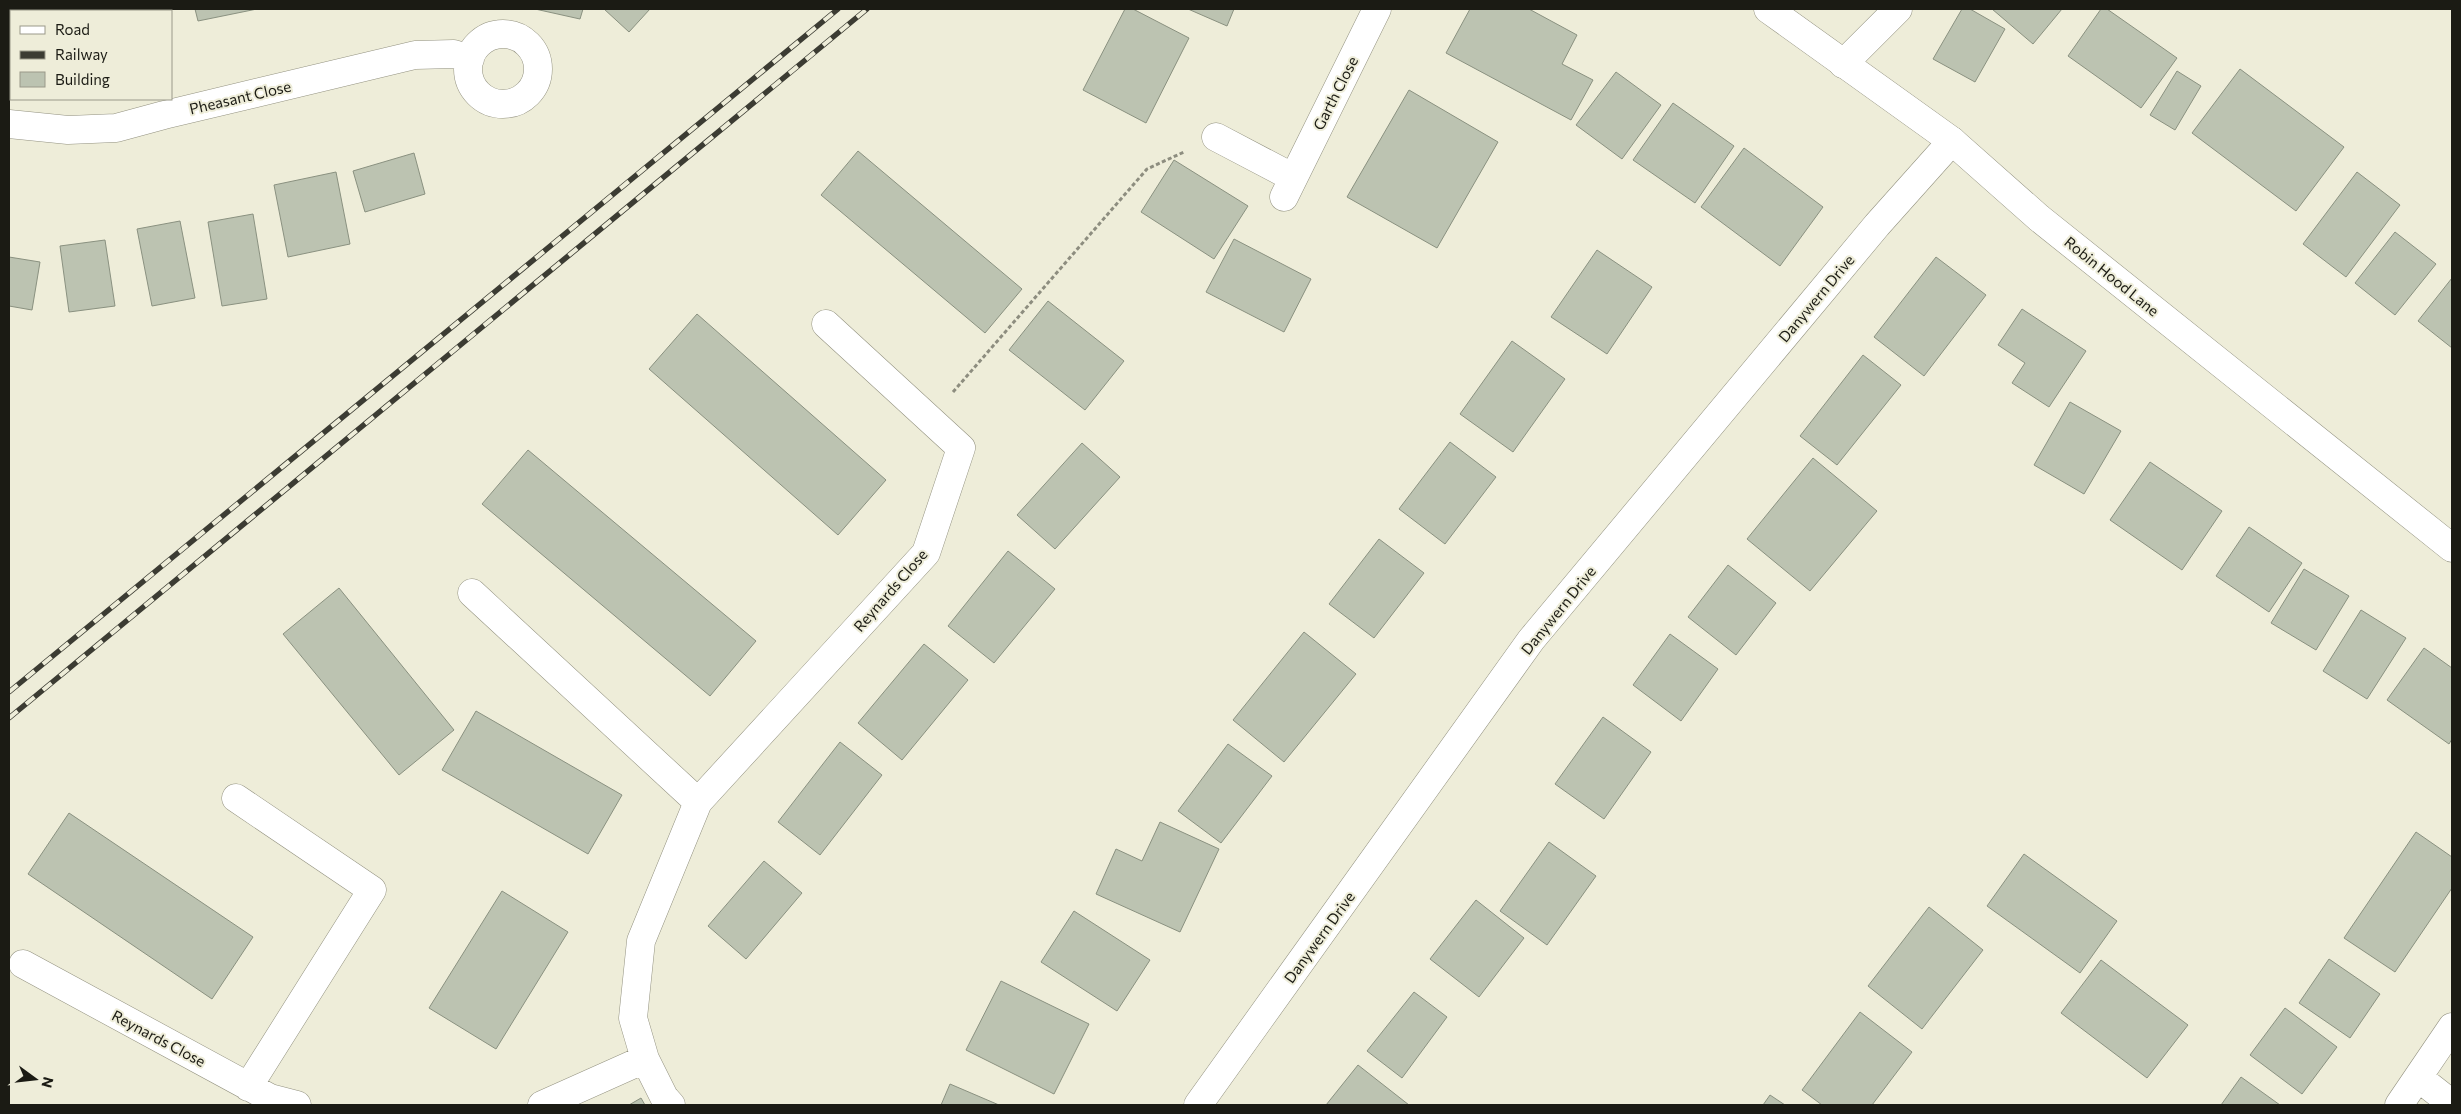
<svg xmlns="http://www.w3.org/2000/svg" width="2461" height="1114" font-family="Commissioner,sans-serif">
<rect width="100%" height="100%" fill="#eeedd9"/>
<!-- building -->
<path fill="#bcc3b1" stroke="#8a9180" d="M36 9H87L88 11H37Z
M114 9H170V11H115Z
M195 9H257L198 21Z
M535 9H583L580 19Z
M604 9H650L629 32Z
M1125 9H1133L1189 38 1146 123 1083 90Z
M1188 9H1234L1227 26Z
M1470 9H1529L1577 35 1562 64 1593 80 1571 120 1446 53Z
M1962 9H1970L2005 29 1975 82 1933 59Z
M1992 9H2062L2033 44Z
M2101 9H2107L2177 58 2141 108 2068 56Z
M9 24H11L10 93H9Z
M2240 69 2344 147 2296 211 2192 133Z
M2177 71 2201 86 2175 130 2150 115Z
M1616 72 1661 105 1622 159 1576 125Z
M1409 90 1498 142 1437 248 1347 197Z
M1673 103 1734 146 1695 203 1633 160Z
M1744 148 1823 207 1780 266 1701 207Z
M858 151 1022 289 985 333 821 195Z
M414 153 425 194 365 212 353 171Z
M1174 160 1248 206 1214 259 1141 212Z
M336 172 350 244 288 257 274 185Z
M2357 172 2400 205 2346 277 2303 244Z
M253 214 267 299 222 306 208 222Z
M180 221 195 298 152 306 137 229Z
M2395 232 2436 264 2395 315 2355 283Z
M1234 239 1311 279 1284 332 1206 292Z
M105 240 115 306 69 312 60 246Z
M1597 250 1652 287 1607 354 1551 317Z
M9 257 40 262 32 310 9 306Z
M1936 257 1986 295 1924 376 1874 337Z
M2452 278V348L2418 321Z
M1048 301 1124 361 1085 410 1009 350Z
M2022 309 2086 351 2049 407 2012 383 2025 363 1998 345Z
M697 314 886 480 838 535 649 369Z
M1512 341 1565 379 1513 452 1460 414Z
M1863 355 1901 385 1837 465 1800 436Z
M2070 402 2121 431 2084 494 2034 465Z
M1450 442 1496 477 1445 544 1399 509Z
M1082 443 1120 477 1055 549 1017 515Z
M528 450 756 641 710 696 482 504Z
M1813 458 1877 511 1810 591 1747 539Z
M2150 462 2222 511 2182 570 2110 520Z
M2249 527 2302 563 2269 612 2216 576Z
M1379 539 1424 573 1374 638 1329 604Z
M1008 551 1055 589 994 663 948 626Z
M1728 565 1776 603 1736 655 1688 617Z
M2304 569 2349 596 2316 650 2271 623Z
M339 588 454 730 399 775 283 634Z
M2361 610 2406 638 2367 699 2323 671Z
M1304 632 1356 674 1284 762 1233 720Z
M1670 634 1718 669 1681 721 1633 685Z
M924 644 968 680 902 760 858 723Z
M2424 648 2452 668V739L2449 744 2387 700Z
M476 711 622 795 588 854 442 770Z
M1603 717 1651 752 1604 819 1555 784Z
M840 742 882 775 820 855 778 822Z
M1228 744 1272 776 1221 843 1178 811Z
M69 813 253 937 212 999 28 874Z
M1160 822 1219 849 1180 932 1096 894 1116 849 1142 861Z
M2416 832 2452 857V888L2395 972 2344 938Z
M1549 842 1596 876 1547 945 1500 911Z
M2024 854 2117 921 2080 973 1987 906Z
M764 861 802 893 746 959 708 926Z
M502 891 568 932 496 1049 429 1008Z
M1476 900 1524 938 1479 997 1430 959Z
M1929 907 1983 950 1922 1029 1868 986Z
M1074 911 1150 960 1117 1011 1041 962Z
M2329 959 2380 994 2350 1038 2299 1003Z
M2101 960 2188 1025 2147 1078 2061 1013Z
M1001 981 1089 1024 1054 1094 966 1050Z
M1414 992 1447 1017 1402 1078 1367 1051Z
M2285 1008 2337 1047 2302 1094 2250 1055Z
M1860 1012 1912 1052 1872 1105H1822L1802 1090Z
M1358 1065 1409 1105H1326Z
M2241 1077 2280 1105H2221Z
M950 1084 999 1105H941Z
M1770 1095 1785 1105H1763Z
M641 1098 645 1105H629Z"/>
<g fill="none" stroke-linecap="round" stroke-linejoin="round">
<defs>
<path id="minor" d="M468 69a35 35 0 1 1 70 0a35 35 0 1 1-70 0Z
M1843 64 1898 9
M9 124 68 130 116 128 164 115 415 55 454 54 470 59
M1216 137 1292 177
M1284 197 1377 9
M472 593 698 802
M236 798 372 890 248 1087
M23 964 270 1098 297 1105
M2419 1078 2452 1104
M542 1105 645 1059
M671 1105 664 1097 645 1059 633 1018 641 941 698 802 926 553 961 448 826 324
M1198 1105 1531 640 1877 225 1952 141
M2399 1105 2452 1027"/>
<path id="major" d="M1768 9 1952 141 2039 218 2452 548"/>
</defs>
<!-- minor casing -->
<use href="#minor" stroke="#939280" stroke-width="29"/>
<!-- major casing -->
<use href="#major" stroke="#939280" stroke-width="29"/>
<!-- path -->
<path stroke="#8d8d7f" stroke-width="3" stroke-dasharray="4 2.5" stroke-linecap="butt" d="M953 392 1147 169 1184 152"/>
<!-- minor -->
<use href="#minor" stroke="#fff" stroke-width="28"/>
<!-- major -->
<use href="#major" stroke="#fff" stroke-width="28"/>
<defs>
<path id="rail" d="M9 692 838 9
M9 718 867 9"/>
</defs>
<!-- rail casing -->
<use href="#rail" stroke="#3c3c33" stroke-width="5.5"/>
<!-- rail -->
<use href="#rail" stroke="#eeedd9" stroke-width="4" stroke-dasharray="11" stroke-linecap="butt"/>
</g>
<g text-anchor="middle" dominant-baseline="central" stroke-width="4" stroke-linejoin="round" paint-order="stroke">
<!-- street labels -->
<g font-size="15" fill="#1b1b14" stroke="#eeedd9">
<text transform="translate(1335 93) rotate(-63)">Garth Close</text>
<text transform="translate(240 97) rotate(-13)">Pheasant Close</text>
<text transform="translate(2112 276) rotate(39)">Robin Hood Lane</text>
<text transform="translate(1816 298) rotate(-50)">Danywern Drive</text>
<text transform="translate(890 590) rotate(-49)">Reynards Close</text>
<text transform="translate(1558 610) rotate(-51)">Danywern Drive</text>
<text transform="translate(1319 937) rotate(-54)">Danywern Drive</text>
<text transform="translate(159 1038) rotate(28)">Reynards Close</text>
</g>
</g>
<!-- border -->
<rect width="2461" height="1114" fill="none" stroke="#1b1b14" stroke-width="20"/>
<!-- legend -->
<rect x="10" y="10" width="162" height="90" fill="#eeedd9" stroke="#9a998a"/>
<rect x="20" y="26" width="25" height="8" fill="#ffffff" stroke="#9a998a"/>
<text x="55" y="35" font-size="15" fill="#1b1b14">Road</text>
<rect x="20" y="51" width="25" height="8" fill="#3c3c33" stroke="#9a998a"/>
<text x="55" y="60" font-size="15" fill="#1b1b14">Railway</text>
<rect x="20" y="72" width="25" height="15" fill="#bcc3b1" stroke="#9a998a"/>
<text x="55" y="85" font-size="15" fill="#1b1b14">Building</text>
<!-- north arrow -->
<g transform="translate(35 1079) rotate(105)" stroke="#eeedd9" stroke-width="4" paint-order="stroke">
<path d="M0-4L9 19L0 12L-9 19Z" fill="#1b1b14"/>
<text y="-8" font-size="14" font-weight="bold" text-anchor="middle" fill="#1b1b14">N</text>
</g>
</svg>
